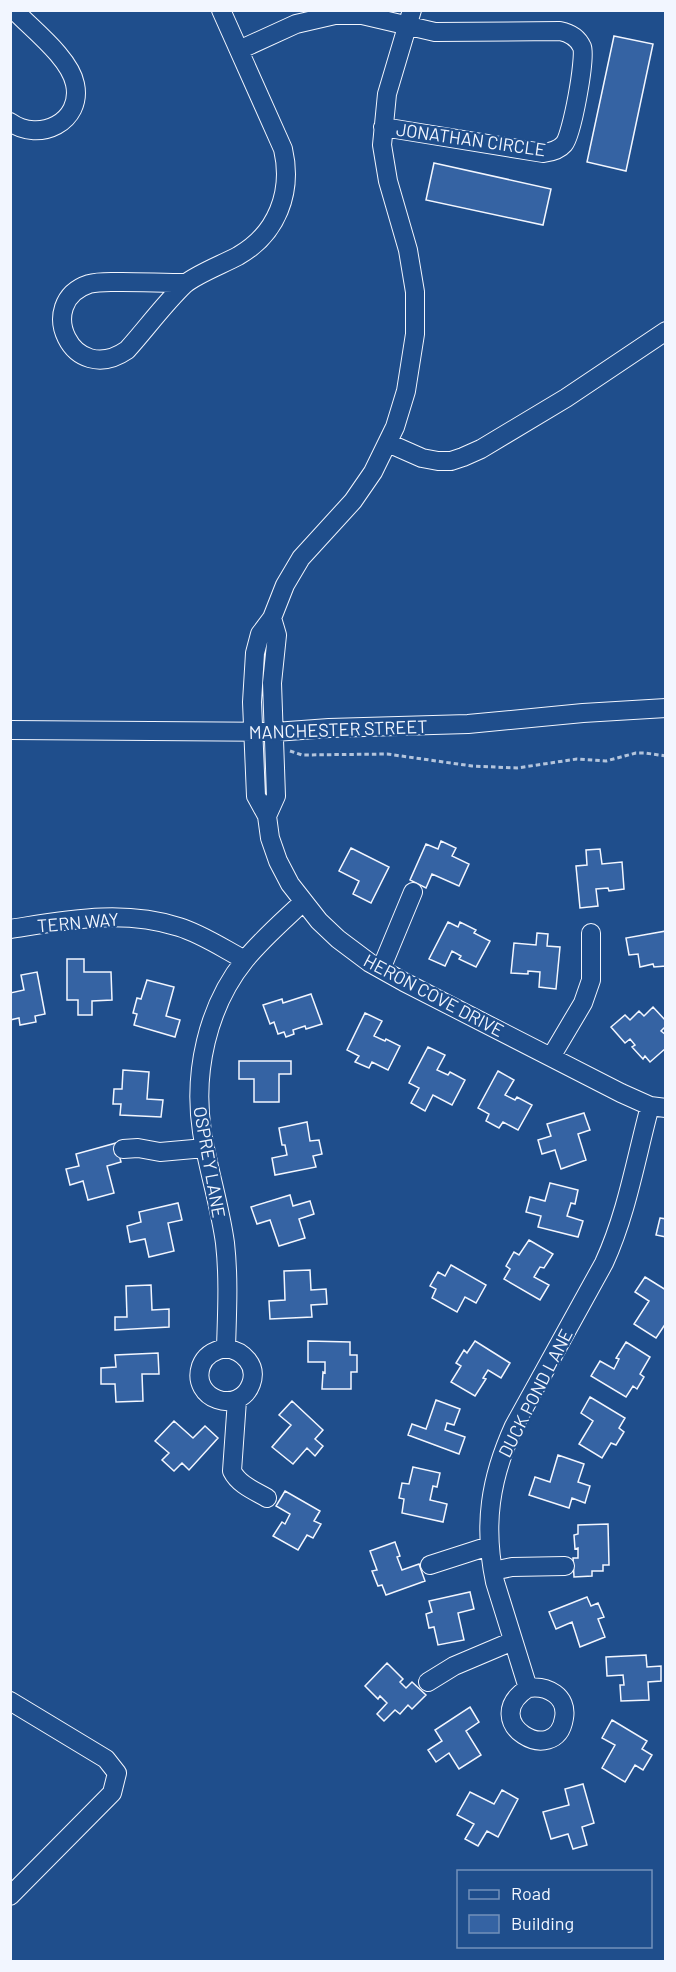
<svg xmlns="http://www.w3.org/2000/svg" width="676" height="1972" font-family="Barlow,sans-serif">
<rect width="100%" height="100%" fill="#1f4e8c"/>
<!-- building -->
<path fill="#3563a3" stroke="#f2f6ff" stroke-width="1.5" d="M614 36 653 44 626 171 587 162Z
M434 163 551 189 543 225 426 200Z
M441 841 456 848 452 856 469 864 459 886 432 874 426 888 410 880 426 844 438 849Z
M351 848 389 867 371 903 353 894 359 881 339 871Z
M600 849 602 864 622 862 624 889 609 891 608 888 596 889 598 906 580 908 576 866 587 865 586 850Z
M448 922 458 927 460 922 476 930 474 933 490 941 476 967 459 959 461 956 452 951 445 966 429 959Z
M666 931V966L654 967 653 964 640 967 638 954 629 955 626 938Z
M537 933 548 934 547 946 560 947 556 989 539 987 540 972 528 971V974L511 973 514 943 536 945Z
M67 959H84V972H111L112 1000 92 1001V1015H78V1000H67Z
M37 972 45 1014 35 1016 36 1022 20 1025 19 1018 10 1020V993L24 990 21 975Z
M147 980 174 987 166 1016 180 1020 175 1037 134 1025 137 1014 133 1013 137 998 141 999Z
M311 994 322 1024 306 1029 305 1026 293 1030 294 1034 286 1037 284 1032 278 1034 274 1022 270 1024 263 1005 282 999 283 1003Z
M653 1007 666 1021V1026L661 1031 666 1035V1048L650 1062 645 1056 643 1059 632 1047 635 1045 630 1039 625 1043 611 1027 625 1015 630 1020 639 1011 644 1016Z
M365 1013 382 1021 374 1036 385 1041 386 1039 400 1046 388 1070 372 1062 369 1068 355 1062 359 1056 347 1050Z
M428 1047 445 1055 437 1070 448 1075 450 1072 465 1080 452 1105 433 1095 425 1111 411 1103 419 1088 409 1083Z
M239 1061H291V1074H279V1102H254V1079H239Z
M123 1070 149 1072 147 1099 163 1100 161 1117 120 1115 121 1104H113L114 1089H122Z
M498 1071 514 1080 505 1095 515 1100 517 1097 532 1105 518 1130 503 1122 499 1128 486 1121 489 1114 478 1108Z
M584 1113 590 1130 578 1134 586 1160 561 1169 555 1150 542 1154 538 1140 551 1136 547 1124Z
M307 1122 310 1141 319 1140 322 1154 313 1156 316 1167 275 1175 272 1158 287 1155 285 1145H282L279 1128Z
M116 1143 121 1162 107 1166 114 1193 88 1200 83 1181 70 1185 66 1169 79 1166 76 1154Z
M550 1183 578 1190 575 1204 571 1203 567 1216 583 1221 578 1237 538 1227 541 1216 526 1212 530 1197 545 1201Z
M290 1195 293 1206 310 1201 314 1214 299 1219 305 1238 279 1246 270 1220 257 1224 251 1207Z
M178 1203 182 1220 168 1223 174 1251 149 1257 145 1239 130 1242 127 1226 141 1222 139 1212Z
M660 1218 666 1219V1237L656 1235Z
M529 1240 553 1254 544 1268 540 1267 534 1277 549 1285 540 1300 504 1279 510 1269 506 1266 514 1252 519 1255Z
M451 1265 486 1285 476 1303 465 1297 457 1312 432 1298 436 1289 430 1286 438 1272 445 1276Z
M310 1270 311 1290 326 1289 327 1304 311 1305 312 1317 270 1319 269 1301 285 1300 284 1271Z
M645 1277 666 1290V1323L656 1338 634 1324 649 1301 635 1292Z
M151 1285 152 1310 169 1309V1327L115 1330V1317H127L126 1286Z
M308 1341 350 1342V1355H357V1372H351V1389H322L323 1372 325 1373V1362H308Z
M475 1341 510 1363 501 1378 488 1370 483 1378 486 1379 475 1396 451 1382 461 1366 456 1363 464 1350 467 1353Z
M626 1342 650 1357 640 1374 644 1377 637 1389 633 1386 626 1397 591 1376 600 1361 614 1369 619 1359 616 1358Z
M158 1353 159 1374H142L143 1401 116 1402 115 1384H101V1368L116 1367 115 1355Z
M590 1397 625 1418 619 1428 624 1432 616 1445 611 1443 602 1458 579 1444 593 1421 581 1413Z
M436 1400 460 1409 454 1425 447 1423 445 1430 465 1437 459 1454 408 1435 412 1424 426 1429Z
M292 1401 323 1430 315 1439 323 1446 315 1456 307 1448 293 1464 272 1447 291 1425 279 1415Z
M174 1421 193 1438 205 1426 218 1438 189 1470 182 1463 174 1471 162 1460 169 1453 155 1441Z
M558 1455 584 1464 578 1482 590 1486 585 1503 572 1498 569 1508 529 1495 535 1477 550 1482Z
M413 1467 440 1473 437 1487 433 1486 430 1500 447 1504 443 1522 402 1513 404 1499 399 1498 402 1483 409 1484Z
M285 1491 320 1511 314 1521 321 1524 313 1538 307 1535 298 1550 273 1536 282 1522 285 1524 290 1514 276 1506Z
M608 1524 609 1565H603V1571H592V1576L574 1577 573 1558H578V1548L575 1549 574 1535 578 1534V1525Z
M395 1542 400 1556 397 1557 402 1570 419 1564 425 1581 386 1595 382 1585 378 1586 372 1571 377 1570 370 1551Z
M470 1592 474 1609 458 1613 464 1640 438 1645 434 1627 429 1628 426 1614 432 1612 429 1601Z
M587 1597 591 1606 598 1603 604 1617 598 1619 605 1637 580 1647 572 1622 556 1629 549 1612Z
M646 1655 647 1667 661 1666V1681L648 1682 649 1700 621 1701 620 1685H624L623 1675 607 1676 606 1657Z
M387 1663 403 1679 400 1682 406 1688 412 1682 426 1695 412 1709 408 1705 400 1714 395 1710 384 1721 377 1714 387 1703 380 1696 378 1699 365 1686Z
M470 1707 479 1722 466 1731 481 1755 459 1769 449 1753 436 1762 428 1750 442 1741 435 1730Z
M612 1720 647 1741 642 1749 652 1755 643 1770 635 1765 625 1782 602 1768 615 1745 602 1738Z
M583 1784 594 1823 582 1827 587 1845 573 1849 568 1834 551 1839 543 1812 569 1805 565 1789Z
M502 1790 518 1799 498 1837 487 1831 478 1846 465 1839 474 1824 457 1815 470 1792 494 1804Z"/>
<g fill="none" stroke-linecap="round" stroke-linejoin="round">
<defs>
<path id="minor" d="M412 10 387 94 382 145 388 181 408 250 415 292V334L406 391 395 427 373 472 353 501 301 558 285 585 272 618 260 634 255 653 252 702 256 796 267 816 270 838 278 861 290 884 319 921 338 939 370 963 404 982 621 1093 650 1106 666 1108
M239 50 296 24 335 15H362L435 32 560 31C570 33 578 38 582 47 586 58 572 135 564 144 559 150 552 152 543 153L383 127
M10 122C39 143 83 122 75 84 70 58 32 29 14 10
M186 283C165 283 143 282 122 282 111 282 99 281 89 284 34 302 72 388 127 350 146 329 164 304 185 284 197 274 223 264 238 256 277 234 293 192 283 149L221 10
M388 443 422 458 438 461H451L463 457 481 449 566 398 666 331
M10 730 275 732 329 728 468 724 583 713 666 708
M267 816 276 796 272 683 277 635 272 618
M10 929C68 920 122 909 179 927 202 934 224 949 245 960
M381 969 413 892
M551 1057 583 1003 591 980V933
M123 1149 138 1148 160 1152 205 1148
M226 1348C243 1351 258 1365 251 1384 239 1416 190 1399 201 1366 205 1355 215 1350 226 1348 227 1314 229 1278 225 1243 220 1206 208 1169 202 1132 193 1073 207 1007 245 960 262 939 283 921 303 902
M237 1400 232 1471C239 1485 255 1491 267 1498
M430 1565 489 1546
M493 1571 512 1567 565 1566
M428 1682 454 1666 513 1641
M528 1688C547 1685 568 1696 564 1718 556 1769 476 1722 528 1688L495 1582C483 1525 490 1479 514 1426L604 1263C627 1213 636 1158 650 1106
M10 1701 106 1759 117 1773 112 1793 10 1896"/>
</defs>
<!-- minor casing -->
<use href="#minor" stroke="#f2f6ff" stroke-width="20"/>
<!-- path -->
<path stroke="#b3c4dc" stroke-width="3" stroke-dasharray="4.5 3" stroke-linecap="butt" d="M290 751 302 755 387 754 472 766 517 768 577 759 606 761 636 753H645L666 756"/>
<!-- minor -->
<use href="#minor" stroke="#1f4e8c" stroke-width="18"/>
</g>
<g text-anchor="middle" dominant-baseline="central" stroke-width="4.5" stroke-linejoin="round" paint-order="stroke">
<!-- street labels -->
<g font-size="18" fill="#f2f6ff" stroke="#1f4e8c">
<text transform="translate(471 139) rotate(8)">JONATHAN CIRCLE</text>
<text transform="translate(338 729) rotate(-2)">MANCHESTER STREET</text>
<text transform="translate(78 922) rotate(-5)">TERN WAY</text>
<text transform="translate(434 995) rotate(28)">HERON COVE DRIVE</text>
<text transform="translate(210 1162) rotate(80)">OSPREY LANE</text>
<text transform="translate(535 1393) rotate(-63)">DUCK POND LANE</text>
</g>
</g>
<!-- border -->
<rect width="676" height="1972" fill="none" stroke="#f2f6ff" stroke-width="24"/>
<!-- legend -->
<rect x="457" y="1870" width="195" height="78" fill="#1f4e8c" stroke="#7391ba" stroke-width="1.5"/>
<rect x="469" y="1890" width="30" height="9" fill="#1f4e8c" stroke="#7391ba" stroke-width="1.5"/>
<text x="511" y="1900" font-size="18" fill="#f2f6ff">Road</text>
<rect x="469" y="1915" width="30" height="18" fill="#3563a3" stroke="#7391ba" stroke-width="1.5"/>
<text x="511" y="1930" font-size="18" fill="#f2f6ff">Building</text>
</svg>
